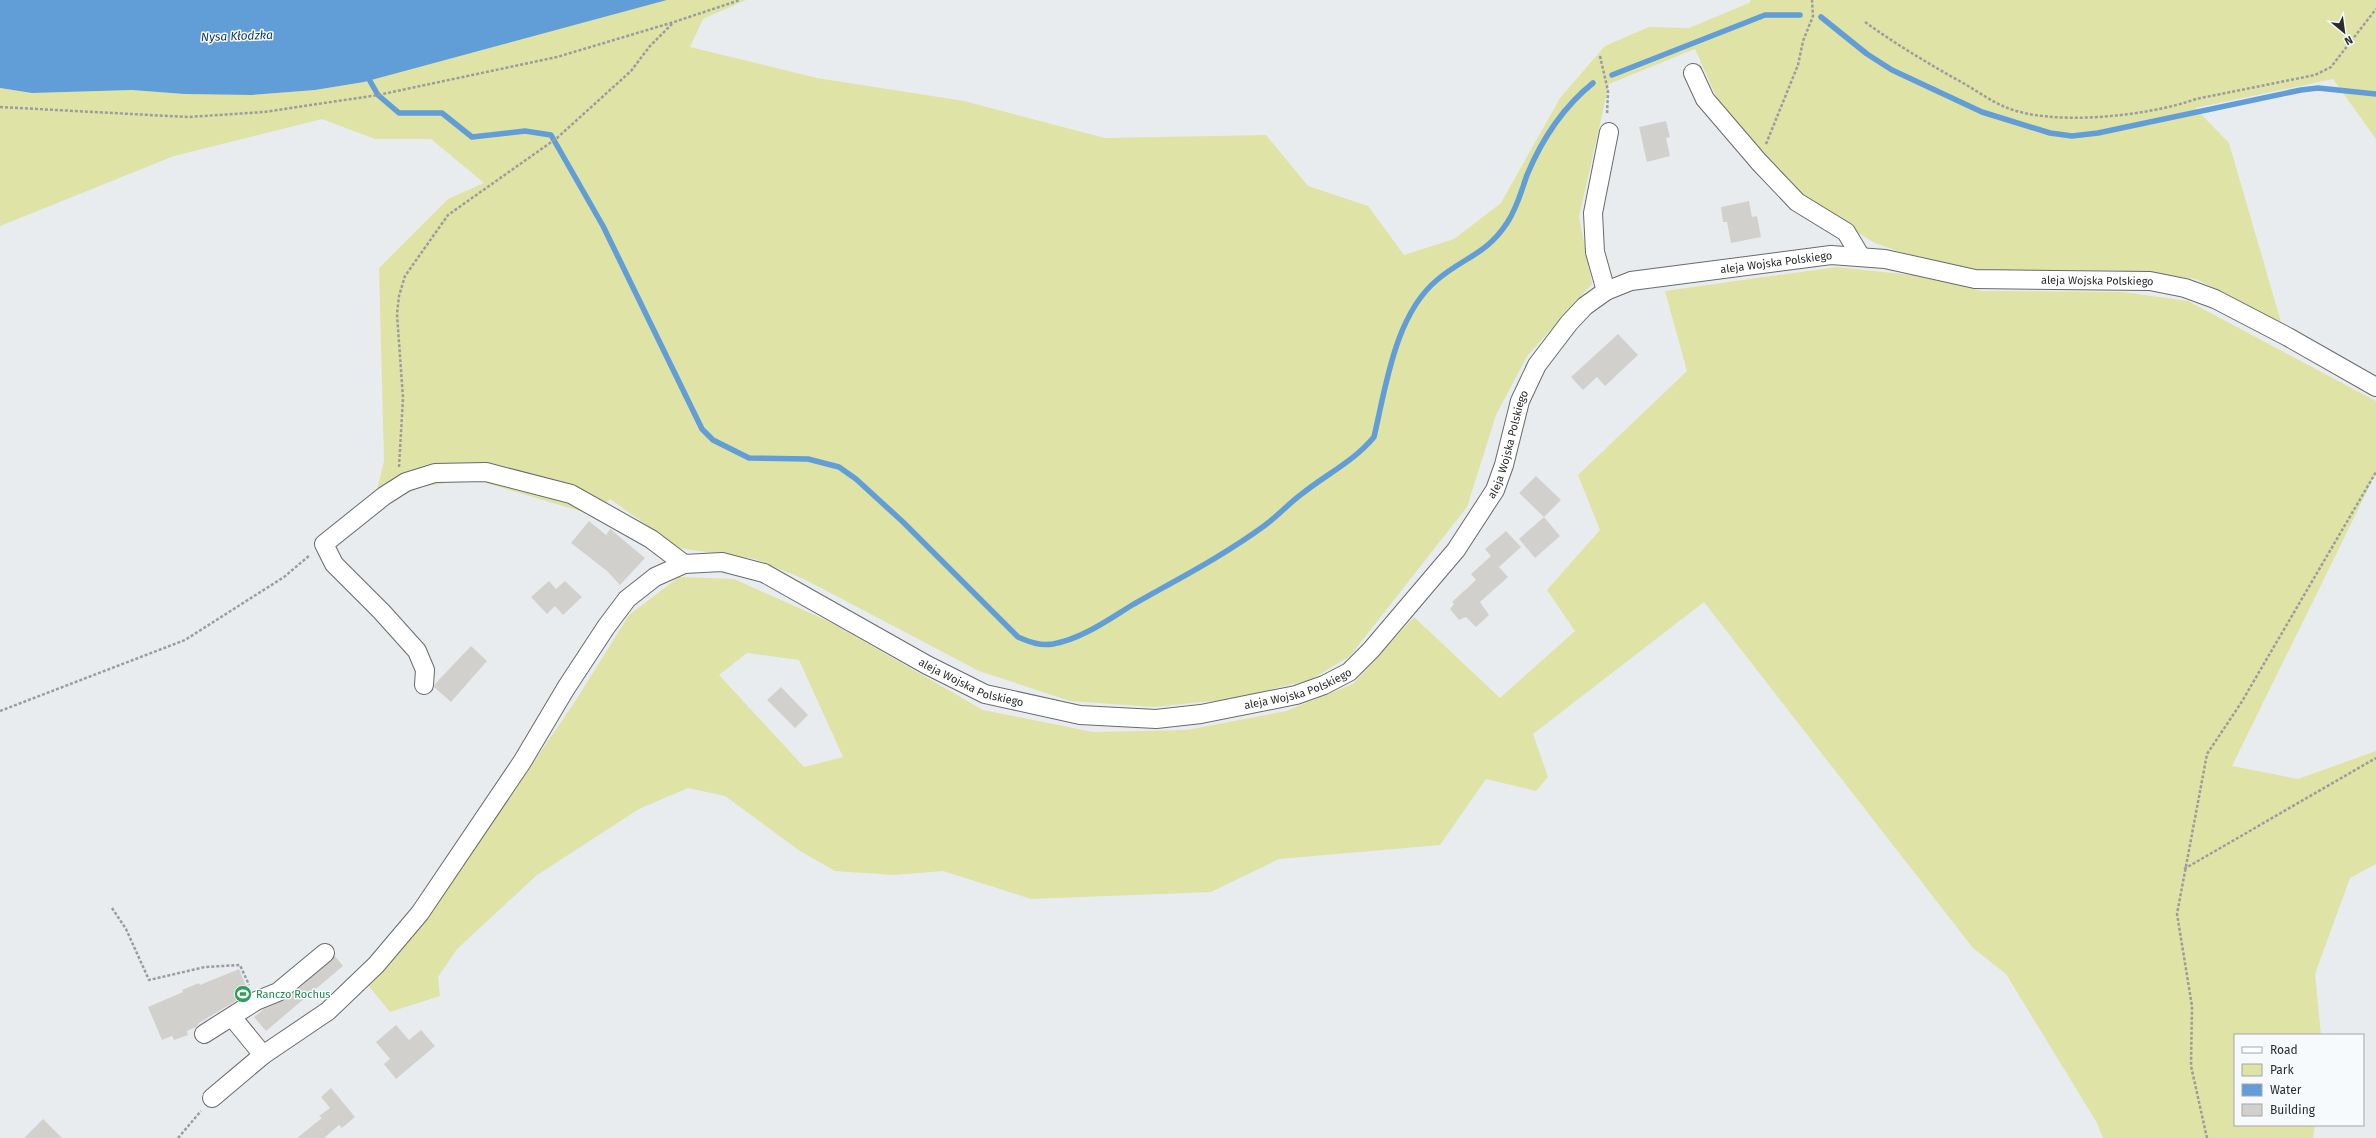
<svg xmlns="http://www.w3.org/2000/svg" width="2376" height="1138" font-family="'Fira Sans',sans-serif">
<rect width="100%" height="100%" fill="#e9ecef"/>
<!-- green -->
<path fill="#dfe3a5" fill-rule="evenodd" d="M667 0H746L703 19 690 47 817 78 964 101 1105 138 1266 135 1308 186 1368 206 1404 255 1454 239 1501 203 1560 98 1605 46 1649 27 1689 28 1749 3 1751 0H2376V139L2333 79 2195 108 2229 143 2281 322 2196 279 2115 270 1987 271 1921 259 1875 243 1804 200 1723 112 1695 49 1609 84 1579 217 1592 284 1527 356 1496 415 1467 507 1350 656 1310 680 1231 699 1154 707 1070 701 979 671 804 579 755 559 679 548 610 499 596 516 473 479 421 487 382 505 377 490 384 461 379 268 448 199 484 183 431 139H375L322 119 174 156 0 226V88L32 93 132 90 184 94 252 95 315 90 364 82Z
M1836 267 1921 276 1982 291 2123 292 2188 301 2376 401V473L2232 766 2298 779 2376 751V864L2350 878 2315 974 2321 1035H2235V1125H2315L2313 1138H2103L2097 1123 2006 974 1973 948 1704 602 1533 734 1548 777 1536 791 1486 779 1440 845 1279 859 1211 892 1031 899 943 871 894 875 835 871 800 851 725 796 688 788 639 809 537 875 457 949 438 977 440 996 390 1012 368 985 430 915 576 700 629 615 679 577 734 579 830 622 983 710 1093 732 1187 730 1286 711 1353 684 1414 617 1500 698 1575 631 1547 590 1600 530 1578 475 1687 371 1665 291ZM747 653 799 660 843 757 804 767 719 675Z"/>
<!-- water -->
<path fill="#619dd7" d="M0 0H667L364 82 315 90 252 95 184 94 132 90 32 93 0 88Z"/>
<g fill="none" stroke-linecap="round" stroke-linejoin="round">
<!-- stream -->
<path stroke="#619dd7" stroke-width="5.5" d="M1821 17 1867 54 1892 70 1982 112 2050 133 2072 136 2098 133 2301 90 2318 88 2376 94
M366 74 378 95 399 113H442L472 137 525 131 551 135 603 226 702 429 713 440 749 458 808 459 839 467 856 479 903 522 1018 637C1030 642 1039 646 1053 644 1082 639 1109 619 1134 604 1178 579 1223 556 1264 526 1278 516 1289 503 1303 493 1327 474 1354 461 1374 437 1386 386 1395 315 1437 280 1464 257 1486 255 1507 223 1517 208 1521 192 1527 175 1542 139 1562 108 1593 83
M1612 75 1765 15H1800"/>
</g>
<!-- building -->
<path fill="#d2d0cc" d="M1666 121 1670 137 1666 138 1670 156 1647 162 1639 127Z
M1749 201 1752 217 1757 216 1761 237 1731 243 1727 222H1723L1721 207Z
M1618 334 1638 355 1605 386 1597 377 1583 390 1571 377Z
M1536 476 1561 500 1544 517 1519 493Z
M1544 517 1560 536 1535 558 1519 539Z
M589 521 606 535 610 529 645 558 620 585 607 571 571 543Z
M1506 531 1521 547 1499 567 1508 577 1480 602 1489 615 1476 627 1466 617 1459 620 1450 609 1454 604 1452 602 1476 580 1471 574 1491 556 1485 549Z
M549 581 556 589 565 581 582 597 563 615 555 606 547 614 531 597Z
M471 646 487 661 451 702 434 687 435 684Z
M781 687 808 715 795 728 767 700Z
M335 956 343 966 266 1031 254 1017 264 1009 285 1000Z
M239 969 249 993 199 1023 196 1027 187 1031 188 1035 174 1040 172 1036 162 1040 148 1007 183 992 182 990 199 983 200 985Z
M396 1025 409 1040 421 1030 435 1046 396 1079 384 1064 390 1059 376 1042Z
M331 1088 355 1117 342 1128 339 1125 324 1138H297L322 1118 319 1116 330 1108 321 1097Z
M43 1119 62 1138H24Z"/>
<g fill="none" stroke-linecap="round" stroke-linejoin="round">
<defs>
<g id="minor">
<path d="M1693 73 1705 99 1759 162 1797 202 1846 232 1861 257"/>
<path d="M1606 291 1595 252 1593 213 1609 132"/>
<path d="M424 685 425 670 417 651 382 612 334 564 324 544 384 496 406 482 435 473 486 472 571 494 651 539 684 564"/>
<path d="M232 1017 263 1055"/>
<path d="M204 1034 256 1001 278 992 325 953"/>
<path id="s1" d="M212 1098 263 1055 328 1011 376 965 420 913 522 762 566 688 606 627 627 599 655 577 684 564 722 562 764 573 927 665 985 694 1080 715 1156 719 1201 714 1296 695 1324 685 1349 672 1371 650 1456 550 1495 490 1504 465 1520 401 1537 365 1569 323 1585 306 1606 291 1631 281 1831 255 1885 259 1975 279 2150 281 2185 288 2215 299 2288 337 2376 387"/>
</g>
</defs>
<!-- minor casing -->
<use href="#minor" stroke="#686a6d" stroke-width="20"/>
<!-- path -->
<path stroke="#9a9d9f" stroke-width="2.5" stroke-dasharray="3 2" stroke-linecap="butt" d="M1865 22C1897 45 1929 64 1963 83 1977 91 1991 101 2005 107 2051 127 2149 116 2196 99L2315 75 2331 67 2376 9
M1600 56 1608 91 1607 115
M0 107 188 117 264 112 378 95 557 57 674 22 740 0
M1766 144 1798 65 1803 41 1813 16 1812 0
M399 467 403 398 397 314 399 296 405 276 448 215 557 138 631 71 650 46 672 24
M0 711 185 640 284 577 310 555
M2184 869 2376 758
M112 908 126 929 149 980 205 967 240 965 249 985
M178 1138 201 1111
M2207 1138 2191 1066 2192 1006 2177 914 2207 754 2241 703 2376 472"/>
<!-- minor -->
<use href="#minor" stroke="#fff" stroke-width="18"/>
</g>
<!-- icons -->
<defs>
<symbol id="stadium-disc" viewBox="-11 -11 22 22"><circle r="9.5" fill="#2e9e5b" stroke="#f7fafd"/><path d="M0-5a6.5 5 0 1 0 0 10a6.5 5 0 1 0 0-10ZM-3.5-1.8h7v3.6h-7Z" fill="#fff"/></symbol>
</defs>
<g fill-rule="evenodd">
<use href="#stadium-disc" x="233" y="984" width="20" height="20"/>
</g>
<g text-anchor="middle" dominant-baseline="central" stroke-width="3" stroke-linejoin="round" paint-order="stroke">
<!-- street labels -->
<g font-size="11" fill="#2b2c2d" stroke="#f7fafd">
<text stroke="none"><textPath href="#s1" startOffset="2072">aleja Wojska Polskiego</textPath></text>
<text stroke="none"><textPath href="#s1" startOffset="2396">aleja Wojska Polskiego</textPath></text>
<text stroke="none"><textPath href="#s1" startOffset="1712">aleja Wojska Polskiego</textPath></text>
<text stroke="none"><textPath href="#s1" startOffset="1040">aleja Wojska Polskiego</textPath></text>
<text stroke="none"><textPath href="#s1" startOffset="1376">aleja Wojska Polskiego</textPath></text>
</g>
<!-- leisure labels -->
<g font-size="11" fill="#27864d" stroke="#f7fafd" text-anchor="start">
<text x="256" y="994">Ranczo Rochus</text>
</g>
<!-- water labels -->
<g font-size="12" font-style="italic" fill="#0c395f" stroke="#f7fafd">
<text transform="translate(237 36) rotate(-2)">Nysa Kłodzka</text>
</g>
</g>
<!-- legend -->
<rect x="2234" y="1034" width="130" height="92" fill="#f7fafd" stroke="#a5a8aa"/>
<rect x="2242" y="1047" width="20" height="6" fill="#ffffff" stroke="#a5a8aa"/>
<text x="2270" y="1054" font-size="12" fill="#2b2c2d">Road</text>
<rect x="2242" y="1064" width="20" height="12" fill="#dfe3a5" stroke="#a5a8aa"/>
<text x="2270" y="1074" font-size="12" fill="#2b2c2d">Park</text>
<rect x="2242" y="1084" width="20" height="12" fill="#619dd7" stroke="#a5a8aa"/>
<text x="2270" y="1094" font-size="12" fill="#2b2c2d">Water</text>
<rect x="2242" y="1104" width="20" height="12" fill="#d2d0cc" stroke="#a5a8aa"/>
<text x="2270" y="1114" font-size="12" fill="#2b2c2d">Building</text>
<!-- north arrow -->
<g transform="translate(2344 32) rotate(151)" stroke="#f7fafd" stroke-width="3" paint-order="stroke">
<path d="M0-3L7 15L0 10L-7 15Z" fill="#2b2c2d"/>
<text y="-6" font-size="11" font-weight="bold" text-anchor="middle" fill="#2b2c2d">N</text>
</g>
</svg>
